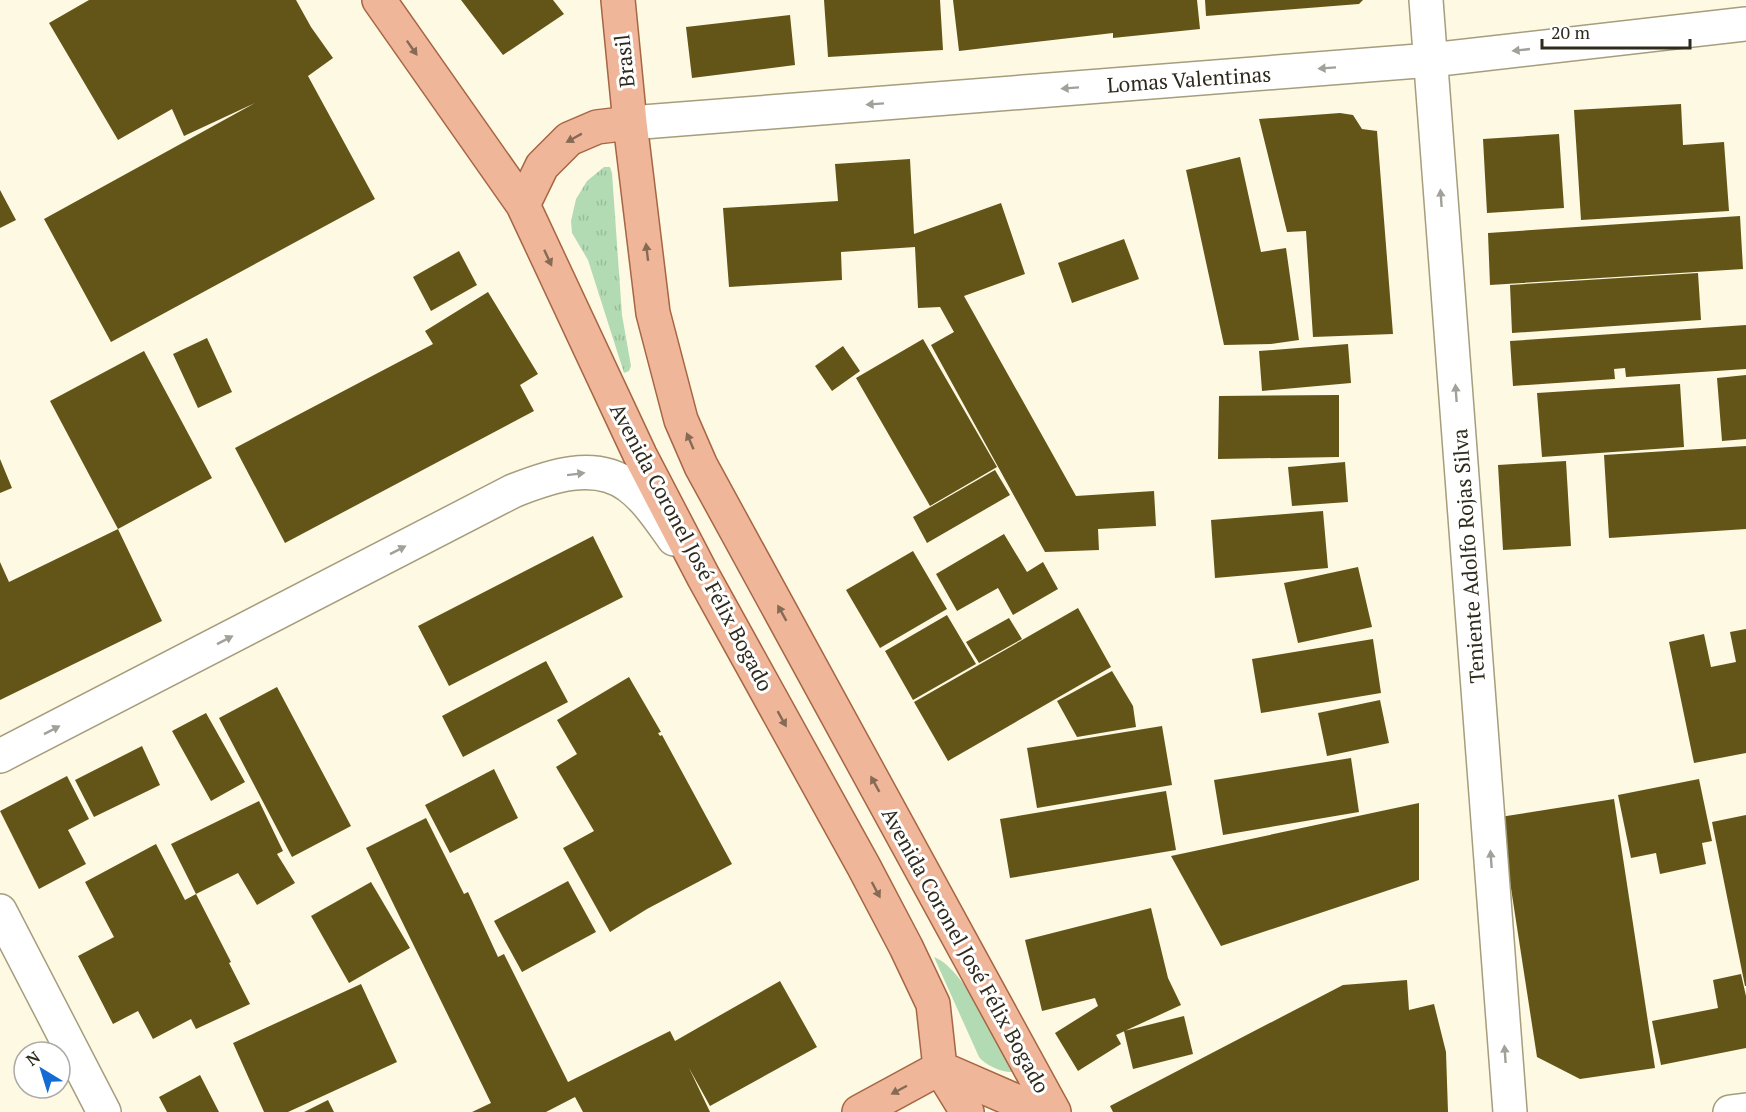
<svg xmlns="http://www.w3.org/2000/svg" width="1746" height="1112" font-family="'PT Serif',serif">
<defs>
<pattern id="park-tufts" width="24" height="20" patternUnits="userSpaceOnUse" patternTransform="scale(1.5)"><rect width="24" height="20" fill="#b3dbb3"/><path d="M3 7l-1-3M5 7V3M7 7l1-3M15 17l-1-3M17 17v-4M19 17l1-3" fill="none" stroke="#9abc9a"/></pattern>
</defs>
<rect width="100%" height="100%" fill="#fef9e3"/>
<!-- green -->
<path fill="#b3dbb3" d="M934 957C964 968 998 1043 1013 1072 1002 1073 985 1065 979 1057Z"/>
<!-- park -->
<path fill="url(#park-tufts)" d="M604 167H610L612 173 622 315 631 366 629 371 624 373 588 260 572 233 571 221 576 199 587 181Z"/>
<!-- building -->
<path fill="#635517" d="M89 0H296L311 27 333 58 308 76 375 199 111 342 44 219 255 103 184 136 172 109 118 140 49 23Z
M461 0H553L564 14 503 55Z
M824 0H940L943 50 828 57Z
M953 0H1197L1200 29 1113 38V33L959 51Z
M1205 0H1363L1359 4 1206 16Z
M790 15 795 65 692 78 686 27Z
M1681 104 1683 145 1724 142 1729 211 1581 220 1574 110Z
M1340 113 1353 115 1362 129 1377 131 1393 334 1313 337 1306 231 1287 232 1259 119Z
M1559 134 1564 208 1487 213 1483 139Z
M1240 157 1261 252 1286 248 1299 340 1271 344 1224 345 1186 170Z
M910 159 914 234 1001 203 1025 274 964 296 1076 496 1154 491 1156 526 1098 529 1099 550 1045 552 931 345 954 332 940 307 918 308 915 247 841 252 842 280 729 287 723 208 838 201 835 164Z
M0 190 16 220 0 228Z
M1740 216 1743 269 1490 285 1488 233Z
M1124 239 1139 279 1072 303 1058 263Z
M459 251 477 285 431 311 413 277Z
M1698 273 1701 320 1512 333 1510 285Z
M488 292 538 374 520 385 534 411 285 543 235 448 433 344 425 331Z
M1746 325V369L1626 377 1625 368 1614 369 1615 379 1513 386 1510 341Z
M207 338 232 392 198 408 173 354Z
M923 339 997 467 930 506 856 378Z
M1348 344 1351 383 1262 391 1259 351Z
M843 346 860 371 832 391 815 366Z
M144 351 212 478 118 529 50 401Z
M1746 375V439L1722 441 1717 378Z
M1680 384 1684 447 1542 457 1537 393Z
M1339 395V457L1218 459 1219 396Z
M1746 446V529L1609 538 1604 455Z
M0 459 12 488 0 493Z
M1566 461 1571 546 1503 550 1498 465Z
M1345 462 1348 502 1292 506 1288 467Z
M995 470 1010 495 927 543 913 517Z
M1323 511 1328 568 1215 578 1211 520Z
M118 529 162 621 0 700V562L9 582Z
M1004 534 1027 572 1043 562 1058 589 1013 615 998 588 957 611 936 574Z
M593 536 623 597 449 686 418 626Z
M913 551 947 609 880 648 846 590Z
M1358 567 1372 627 1298 643 1284 583Z
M1078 608 1111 667 948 761 914 702Z
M947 615 976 664 913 700 885 651Z
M1009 618 1022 639 979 663 966 642Z
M1746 629V753L1694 763 1669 642 1704 634 1711 667 1736 662 1730 632Z
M1373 639 1381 693 1261 713 1252 659Z
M546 661 568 702 463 757 442 716Z
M1112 671 1133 706 1136 727 1077 737 1057 701Z
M629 677 661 732 658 733 660 736 662 735 732 864 647 909 610 932 563 848 594 831 556 767 577 754 557 720Z
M277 687 351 826 292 857 219 718Z
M1380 700 1389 743 1327 756 1318 713Z
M206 713 245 782 211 801 172 731Z
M1162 726 1172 785 1037 808 1027 748Z
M142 746 160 785 94 817 75 780Z
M1351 758 1359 812 1223 835 1214 780Z
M494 769 518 818 450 853 425 805Z
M67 776 89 819 68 830 86 864 39 889 0 811Z
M1699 779 1712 841 1702 843 1706 864 1660 874 1656 853 1631 858 1618 795Z
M1166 791 1176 850 1010 878 1000 819Z
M1614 799 1655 1068 1580 1079 1537 1057 1500 817Z
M259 801 283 851 277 854 295 883 257 905 238 873 196 894 171 844Z
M1419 803V880L1221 946 1171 856Z
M1746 815V986H1745L1712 822Z
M426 818 464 894 468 892 498 957 504 954 568 1082 670 1031 675 1041 780 981 817 1047 710 1106 689 1068 710 1112H583L575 1097 546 1112H472L491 1103 366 848Z
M156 844 185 900 196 894 231 962 229 963 250 1004 196 1029 191 1019 153 1039 138 1011 113 1024 78 956 114 937 85 882Z
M568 881 596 932 522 972 494 921Z
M371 882 410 948 349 983 311 916Z
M1151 908 1168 978 1181 1005 1116 1035 1121 1044 1078 1071 1055 1033 1098 1006 1095 998 1042 1011 1025 940Z
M1741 974 1746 996V1048L1661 1065 1652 1021 1718 1008 1713 980Z
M1407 980 1409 1010 1434 1004 1446 1052 1448 1112H1113L1110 1106 1343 985Z
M361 984 397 1062 288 1112H264L233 1043Z
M1184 1016 1193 1054 1133 1069 1124 1031Z
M200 1075 219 1112H167L159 1097Z
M328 1100 334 1112H304Z"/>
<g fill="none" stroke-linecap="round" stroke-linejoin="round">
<defs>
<path id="minor" d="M1426 0 1510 1112
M630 123 1431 60 1746 24
M0 756 513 491C548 477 595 460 629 486 647 499 661 521 674 539
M0 911 104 1112
M1730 1112 1746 1110"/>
<path id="major" d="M379 0 523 205 640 455 703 576 864 867 906 947 933 1004 940 1068 967 1112
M618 0 630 123 653 313 681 420 701 466 1054 1112
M523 205 542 166 569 139 597 127 630 123
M940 1068 1041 1112
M859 1112 940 1068"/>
</defs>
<!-- minor casing -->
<use href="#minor" stroke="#a69d7c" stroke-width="36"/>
<!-- major casing -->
<use href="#major" stroke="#a66643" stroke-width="36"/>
<!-- minor -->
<use href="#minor" stroke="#fff" stroke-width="33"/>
<!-- major -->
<use href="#major" stroke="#f0b69a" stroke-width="33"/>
</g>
<!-- one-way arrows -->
<defs><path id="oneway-solid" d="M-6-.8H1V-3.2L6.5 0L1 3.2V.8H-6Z" transform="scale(1.5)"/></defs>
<g fill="#856a55">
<use href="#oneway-solid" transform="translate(412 48) rotate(55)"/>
<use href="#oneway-solid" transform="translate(574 138) rotate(151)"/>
<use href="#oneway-solid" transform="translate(647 252) rotate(-97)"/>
<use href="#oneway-solid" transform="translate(548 258) rotate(65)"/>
<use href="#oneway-solid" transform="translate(690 441) rotate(-113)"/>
<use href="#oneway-solid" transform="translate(782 613) rotate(-119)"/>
<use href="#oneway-solid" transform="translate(782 719) rotate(61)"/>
<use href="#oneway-solid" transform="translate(875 784) rotate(-119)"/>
<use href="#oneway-solid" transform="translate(876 890) rotate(62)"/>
<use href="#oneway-solid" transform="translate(899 1090) rotate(152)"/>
</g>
<g fill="#a1a099">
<use href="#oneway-solid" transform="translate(1521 50) rotate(174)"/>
<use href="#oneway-solid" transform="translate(1327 68) rotate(176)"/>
<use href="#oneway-solid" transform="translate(1070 88) rotate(176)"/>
<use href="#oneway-solid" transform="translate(875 104) rotate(176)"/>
<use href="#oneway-solid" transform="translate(1441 198) rotate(-94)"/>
<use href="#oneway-solid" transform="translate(1456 393) rotate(-94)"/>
<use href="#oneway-solid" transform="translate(576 474) rotate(-7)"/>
<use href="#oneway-solid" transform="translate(398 550) rotate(-27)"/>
<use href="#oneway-solid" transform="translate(225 640) rotate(-27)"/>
<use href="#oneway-solid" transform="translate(52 730) rotate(-27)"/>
<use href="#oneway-solid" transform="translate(1491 859) rotate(-94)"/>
<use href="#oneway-solid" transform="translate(1505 1054) rotate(-94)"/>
</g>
<g text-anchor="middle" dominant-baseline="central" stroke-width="6" stroke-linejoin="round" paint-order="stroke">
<!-- street labels -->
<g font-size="21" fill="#2e2b1d" stroke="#fff">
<text transform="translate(624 61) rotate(-96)">Brasil</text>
<text transform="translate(1189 79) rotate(-4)">Lomas Valentinas</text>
<text transform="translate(692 547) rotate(62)">Avenida Coronel José Félix Bogado</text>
<text transform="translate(1468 556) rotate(-94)">Teniente Adolfo Rojas Silva</text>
<text transform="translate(966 950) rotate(61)">Avenida Coronel José Félix Bogado</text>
</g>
</g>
<!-- north arrow -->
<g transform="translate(42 1070) rotate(322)"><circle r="28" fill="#ffffff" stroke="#abaaa5" stroke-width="1.5"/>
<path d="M0-4.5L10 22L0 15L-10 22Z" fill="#156bd4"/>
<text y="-9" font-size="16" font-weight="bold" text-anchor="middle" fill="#2e2b1d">N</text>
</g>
<!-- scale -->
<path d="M1542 39v9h148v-9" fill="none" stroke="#2e2b1d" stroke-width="3"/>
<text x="1551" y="39" font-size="18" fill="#2e2b1d" stroke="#ffffff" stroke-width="4.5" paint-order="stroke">20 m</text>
</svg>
